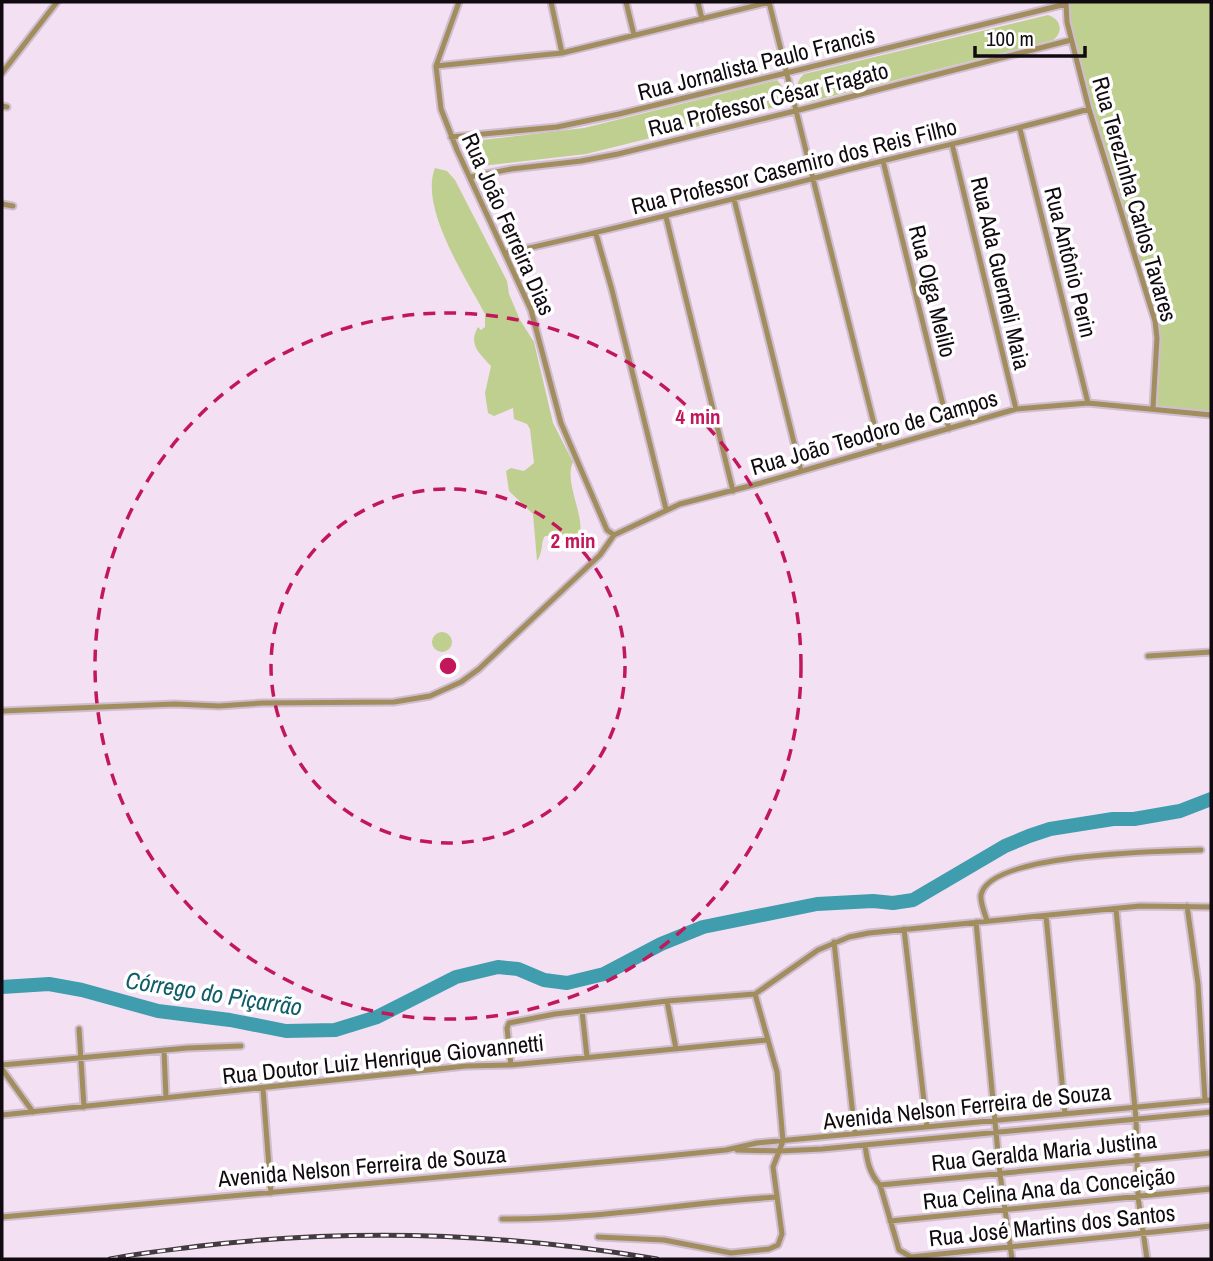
<svg xmlns="http://www.w3.org/2000/svg" width="1213" height="1261" font-family="'Archivo Narrow',sans-serif">
<rect width="100%" height="100%" fill="#f3e0f3"/>
<!-- green -->
<path fill="#bfcf8f" d="M1066 2H1211V415L1153 408 1156 329 1095 131 1084 108 1086 104 1071 40Z
M1048 15C1061 19 1064 32 1053 40L809 102C795 97 793 84 804 74Z
M777 80 786 91 783 105 586 154 481 166C468 164 464 151 474 141L584 128Z
M435 168 447 171 455 180 507 281 509 294 520 320 534 342 553 423 573 462C561 487 599 536 568 545L552 536H545C540 543 544 551 537 561L533 514 509 491 506 471 511 468 524 471 534 463 530 429 527 424 514 419 513 408 494 416 488 413 485 393 491 366C479 353 468 344 478 327L481 330 485 327V314C466 278 419 208 435 168Z
M432 642a10 10 0 1 1 20 0a10 10 0 1 1-20 0Z"/>
<g fill="none" stroke-linecap="round" stroke-linejoin="round">
<!-- river -->
<path stroke="#3f9dad" stroke-width="14" d="M2 987 49 984 82 990 158 1011 230 1020 286 1031 335 1030 377 1017 456 977 498 967 518 969 544 980 567 983 604 974 661 944 703 927 817 904 873 901 893 903 913 900 1005 846 1029 836 1050 829 1113 819H1134L1180 811 1211 799"/>
<defs>
<path id="minor" d="M459 2 436 66 441 109 457 150 531 310 561 423 607 530 614 535
M551 2 562 53
M626 2 634 35
M698 2 702 19
M769 2 880 448
M1066 2 1067 22 1089 109 1155 321 1157 338 1153 408
M436 66 562 53 770 2
M2 73 57 2
M2 106 7 107
M1020 129 1088 403
M451 137 557 127 619 114 1066 4
M952 144 1016 409
M883 161 949 429
M470 177 511 169 581 161 618 154 795 111 1071 40
M734 199 801 471
M2 204 13 206
M666 217 733 491
M596 234 612 290 666 509
M506 253C626 227 744 196 862 166 938 147 1014 130 1089 109
M614 535 680 504 761 483 1016 409 1088 403 1211 415
M1148 656 1211 652
M2 711 175 704 219 706 262 703 394 702 430 696 461 682 479 669 600 555 614 535
M1187 906 1198 984 1205 1100
M1116 909 1136 1119 1138 1197 1147 1259
M1046 916 1065 1113
M987 921C985 914 980 902 981 895 989 853 1165 851 1201 850
M976 922 1000 1174 1012 1259
M904 929 927 1127
M834 942 855 1134
M667 1001 676 1049
M582 1011 587 1057
M79 1029 84 1107
M164 1050 166 1098
M2 1065 187 1048 241 1046
M511 1065 507 1028 509 1023 555 1014 667 1001 755 994 818 950 849 937 869 933 1140 906 1211 907
M2 1069 33 1112
M263 1089 271 1193
M2 1115 466 1066 511 1065 767 1040
M865 1145C867 1160 869 1173 880 1185L899 1250 911 1257 1211 1226
M737 1150 780 1151 822 1149 1211 1112
M880 1185 1211 1153
M2 1217 657 1157 726 1150 757 1143 1211 1100
M502 1219C593 1220 685 1203 776 1197
M890 1221 1211 1189
M598 1237 664 1240 731 1253 769 1249 778 1245 782 1234 773 1167 783 1141 777 1072 755 994"/>
</defs>
<!-- minor casing -->
<use href="#minor" stroke="#cfbecf" stroke-width="9"/>
<!-- minor -->
<use href="#minor" stroke="#a28d5f" stroke-width="5"/>
<defs>
<path id="rail" d="M110 1259C140 1253 170 1250 200 1246 352 1228 506 1233 657 1259"/>
</defs>
<!-- rail casing -->
<use href="#rail" stroke="#433a42" stroke-width="5"/>
<!-- rail -->
<use href="#rail" stroke="#fff" stroke-width="2.5" stroke-dasharray="8" stroke-linecap="butt"/>
</g>
<!-- distance rings -->
<g fill="none" stroke="#c2185b" stroke-width="3.5" stroke-dasharray="12 9">
<circle cx="448" cy="666" r="177"/>
<circle cx="448" cy="666" r="353"/>
</g>
<g text-anchor="middle" dominant-baseline="central" stroke-width="7" stroke-linejoin="round" paint-order="stroke">
<!-- street labels -->
<g font-size="23" fill="#110a10" stroke="#fff">
<text transform="translate(756 63) rotate(-14)">Rua Jornalista Paulo Francis</text>
<text transform="translate(768 99) rotate(-14)">Rua Professor César Fragato</text>
<text transform="translate(794 166) rotate(-14)">Rua Professor Casemiro dos Reis Filho</text>
<text transform="translate(1135 199) rotate(74)">Rua Terezinha Carlos Tavares</text>
<text transform="translate(509 224) rotate(66)">Rua João Ferreira Dias</text>
<text transform="translate(1071 262) rotate(76)">Rua Antônio Perin</text>
<text transform="translate(1001 273) rotate(77)">Rua Ada Guerneli Maia</text>
<text transform="translate(933 291) rotate(76)">Rua Olga Melilo</text>
<text transform="translate(874 432) rotate(-16)">Rua João Teodoro de Campos</text>
<text transform="translate(383 1059) rotate(-6)">Rua Doutor Luiz Henrique Giovannetti</text>
<text transform="translate(967 1106) rotate(-6)">Avenida Nelson Ferreira de Souza</text>
<text transform="translate(1044 1151) rotate(-6)">Rua Geralda Maria Justina</text>
<text transform="translate(362 1166) rotate(-5)">Avenida Nelson Ferreira de Souza</text>
<text transform="translate(1049 1188) rotate(-6)">Rua Celina Ana da Conceição</text>
<text transform="translate(1052 1225) rotate(-6)">Rua José Martins dos Santos</text>
</g>
<!-- water labels -->
<g font-size="24" font-style="italic" fill="#0e5d69" stroke="#fff">
<text transform="translate(214 993) rotate(9)">Córrego do Piçarrão</text>
</g>
</g>
<circle cx="448" cy="666" r="10" fill="#c2185b" stroke="#fff" stroke-width="3.5"/>
<g font-size="21" text-anchor="middle" font-weight="bold" fill="#c2185b" stroke="#fff" stroke-width="7" stroke-linejoin="round" paint-order="stroke">
<text x="698" y="424">4 min</text>
<text x="573" y="548">2 min</text>
</g>
<!-- border -->
<rect width="1213" height="1261" fill="none" stroke="#110a10" stroke-width="7"/>
<!-- scale -->
<path d="M975 46v10h110v-10" fill="none" stroke="#110a10" stroke-width="3.5"/>
<text x="986" y="46" font-size="21" fill="#110a10" stroke="#ffffff" stroke-width="5" paint-order="stroke">100 m</text>
</svg>
